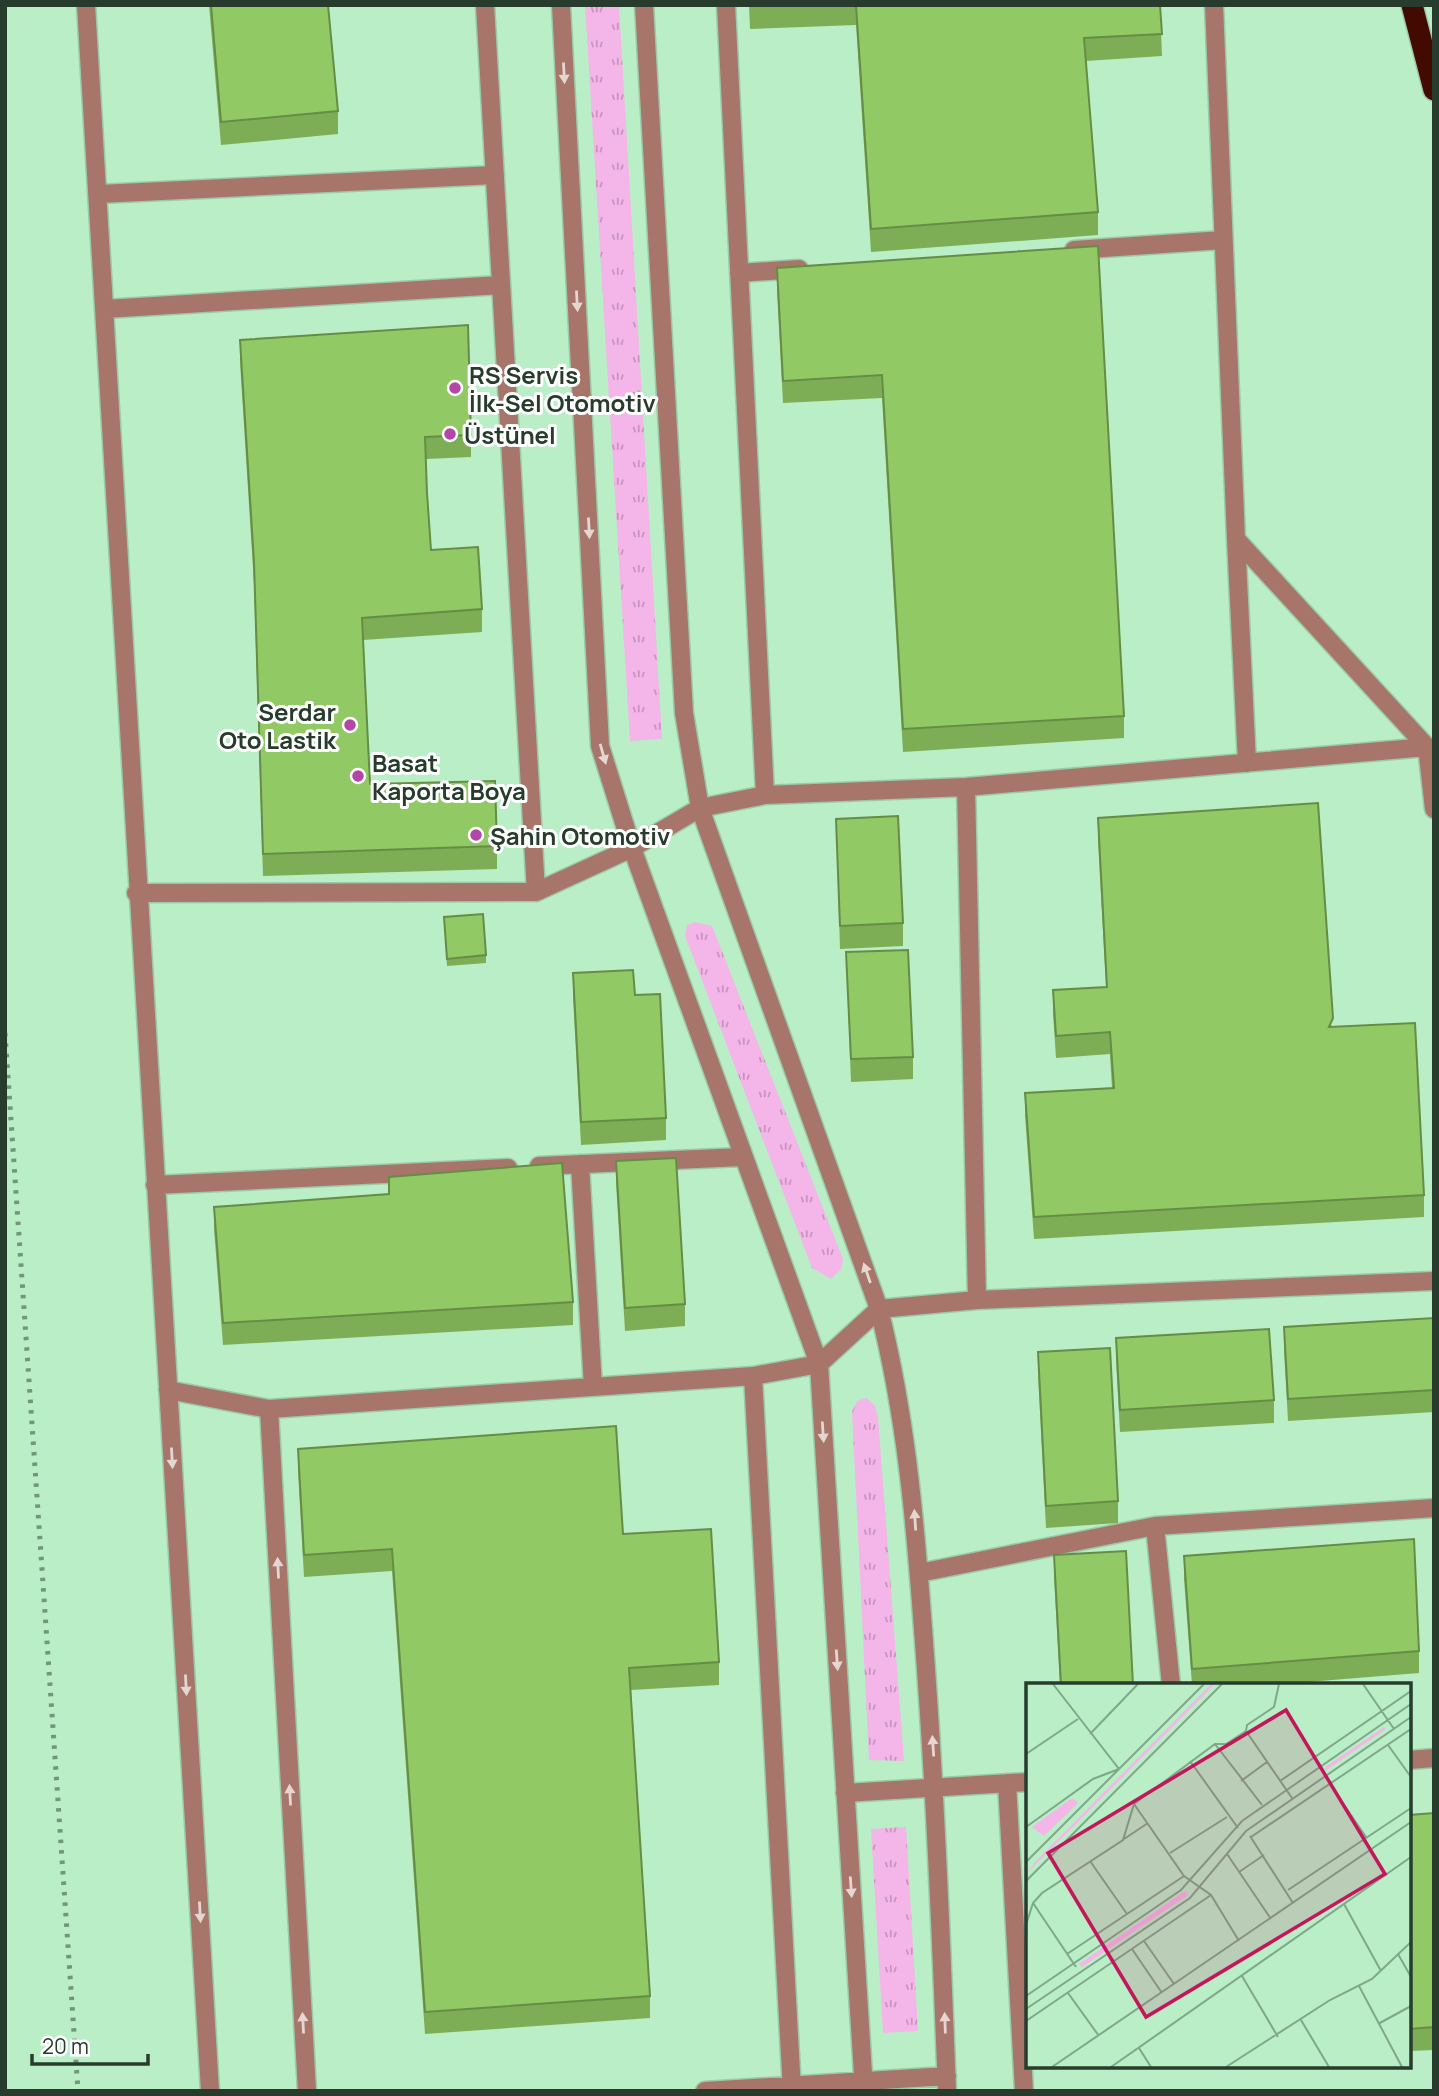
<svg xmlns="http://www.w3.org/2000/svg" width="1439" height="2096" font-family="Manrope,sans-serif">
<defs>
<pattern id="grass-tufts" width="24" height="20" patternUnits="userSpaceOnUse" patternTransform="scale(1.75)"><rect width="24" height="20" fill="#f4b5e8"/><path d="M3 7l-1-3M5 7V3M7 7l1-3M15 17l-1-3M17 17v-4M19 17l1-3" fill="none" stroke="#c694bc"/></pattern>
</defs>
<rect width="100%" height="100%" fill="#b9eec7"/>
<!-- grass -->
<path fill="url(#grass-tufts)" d="M585 5H619L662 739 630 741Z
M695 922 712 926 843 1259 841 1269 831 1279 812 1268 685 936 687 925Z
M867 1398 875 1406 878 1417 904 1761 869 1760 852 1412 857 1401Z
M906 1827 918 2031 883 2033 871 1829Z"/>
<g fill="none" stroke-linecap="round" stroke-linejoin="round">
<defs>
<path id="minor" d="M86 5 210 2091
M485 5 536 892
M561 5 600 746 632 848 819 1364 864 2091
M644 5 684 713 700 808 879 1309C906 1416 915 1520 923 1629 935 1783 941 1937 947 2091
M726 5 765 795
M1214 5 1236 539 1427 747 1434 809
M99 194 495 175
M1074 250 1223 240
M739 273 799 269
M105 309 501 285
M1236 539 1247 763
M966 787 977 1300
M136 893 536 892 632 848 700 808 765 795 966 787 1427 747
M580 1164 593 1387
M539 1166 742 1157
M155 1185 508 1168
M753 1376 792 2091
M168 1390 269 1409 753 1376 819 1364 879 1309 977 1300 1434 1281
M269 1409 307 2091
M1155 1526 1171 1685
M919 1573 1155 1526 1434 1508
M1409 1760 1434 1758
M1007 1783 1024 2091
M845 1793 1028 1782
M705 2091 947 2076"/>
<path id="highway" d="M1412 5 1434 90"/>
</defs>
<!-- minor casing -->
<use href="#minor" stroke="#9ccaa8" stroke-width="21"/>
<!-- highway casing -->
<use href="#highway" stroke="#9ccaa8" stroke-width="24"/>
<!-- minor -->
<use href="#minor" stroke="#a7756a" stroke-width="18"/>
<!-- highway -->
<use href="#highway" stroke="#430a02" stroke-width="21"/>
<!-- rail -->
<path stroke="#71967b" stroke-width="5" stroke-dasharray="3.5 7" stroke-linecap="butt" d="M5 1033 78 2091"/>
</g>
<!-- wall -->
<path fill="#7dae56" d="M209 5H328L338 111V134L221 145Z
M749 5H1160L1162 56 1086 61 1098 212V235L871 252 856 25 750 29Z
M1098 246 1124 716V738L903 752 882 398 783 403 777 290V268Z
M240 340 471 435V457L426 459 427 493 431 550 482 609V632L363 640 370 784 497 846V869L263 876 254 584 240 362Z
M1098 818 1333 1027 1424 1195V1217L1034 1239 1025 1115V1093L1112 1088 1110 1054 1056 1058 1053 1013V990L1106 987 1098 840Z
M836 819 903 923V946L840 949Z
M444 917 486 955V963L447 966Z
M846 952 913 1057V1079L851 1082Z
M573 973 635 995 666 1118V1140L581 1145 573 996Z
M616 1161 685 1304V1326L625 1331 616 1183Z
M214 1207 573 1302V1325L223 1345 214 1229Z
M1434 1318V1412L1288 1421 1284 1350V1327Z
M1116 1338 1274 1400V1423L1120 1432 1116 1360Z
M1038 1352 1118 1501V1523L1046 1528 1038 1374Z
M298 1449 623 1534 719 1662V1685L631 1690 650 1996V2018L425 2034 392 1571 304 1577 298 1471Z
M1054 1555 1133 1685H1060L1054 1577Z
M1184 1556 1419 1651V1673L1270 1685H1192L1184 1579Z
M1434 1813V2050L1409 2051V1815Z"/>
<!-- building -->
<path fill="#91ca64" stroke="#668d46" stroke-width="2" d="M211 5H328L338 111 221 122Z
M856 5H1160L1162 34 1084 38 1098 212 871 229Z
M1098 246 1124 716 903 729 882 375 783 381 777 268Z
M468 325 471 435 425 437 427 493 431 550 478 547 482 609 362 618 370 784 495 781 497 846 263 854 254 562 240 340Z
M1318 803 1333 1018 1329 1027 1415 1023 1424 1195 1034 1217 1025 1093 1114 1088 1110 1032 1056 1036 1053 990 1107 987 1098 818Z
M898 816 903 923 840 926 836 819Z
M483 914 486 955 447 959 444 917Z
M908 950 913 1057 851 1059 846 952Z
M633 970 635 995 660 994 666 1118 581 1122 573 973Z
M676 1158 685 1304 625 1308 616 1161Z
M562 1163 573 1302 223 1323 214 1207 389 1194V1177Z
M1434 1318V1390L1288 1399 1284 1327Z
M1269 1329 1274 1400 1120 1410 1116 1338Z
M1110 1348 1118 1501 1046 1506 1038 1352Z
M616 1426 623 1534 711 1529 719 1662 629 1668 650 1996 425 2012 392 1549 304 1555 298 1449Z
M1414 1539 1419 1651 1192 1669 1184 1556Z
M1126 1551 1133 1685H1061L1054 1555Z
M1434 1813V2027L1409 2029V1815Z"/>
<!-- one-way arrows -->
<defs><path id="oneway-solid" d="M-6-.8H1V-3.2L6.5 0L1 3.2V.8H-6Z" transform="scale(1.75)"/></defs>
<g fill="#e5d6d2">
<use href="#oneway-solid" transform="translate(564 73) rotate(87)"/>
<use href="#oneway-solid" transform="translate(577 301) rotate(87)"/>
<use href="#oneway-solid" transform="translate(589 528) rotate(87)"/>
<use href="#oneway-solid" transform="translate(603 754) rotate(74)"/>
<use href="#oneway-solid" transform="translate(867 1273) rotate(-109)"/>
<use href="#oneway-solid" transform="translate(823 1432) rotate(86)"/>
<use href="#oneway-solid" transform="translate(172 1458) rotate(87)"/>
<use href="#oneway-solid" transform="translate(915 1520) rotate(-94)"/>
<use href="#oneway-solid" transform="translate(278 1568) rotate(-93)"/>
<use href="#oneway-solid" transform="translate(837 1660) rotate(86)"/>
<use href="#oneway-solid" transform="translate(186 1685) rotate(87)"/>
<use href="#oneway-solid" transform="translate(933 1746) rotate(-94)"/>
<use href="#oneway-solid" transform="translate(290 1795) rotate(-93)"/>
<use href="#oneway-solid" transform="translate(851 1887) rotate(86)"/>
<use href="#oneway-solid" transform="translate(200 1912) rotate(87)"/>
<use href="#oneway-solid" transform="translate(303 2023) rotate(-93)"/>
<use href="#oneway-solid" transform="translate(945 2023) rotate(-92)"/>
</g>
<!-- markers -->
<g fill="#b447a6" stroke="#fff" stroke-width="2.5">
<circle cx="455" cy="388" r="7"/>
<circle cx="450" cy="434" r="7"/>
<circle cx="350" cy="725" r="7"/>
<circle cx="358" cy="776" r="7"/>
<circle cx="476" cy="835" r="7"/>
</g>
<g text-anchor="middle" dominant-baseline="central" stroke-width="6" stroke-linejoin="round" paint-order="stroke">
<!-- poi labels -->
<g font-size="24" font-weight="bold" fill="#273c2d" stroke="#fff" text-anchor="start">
<text x="469" y="374">RS Servis<tspan x="469" dy="28">İlk-Sel Otomotiv</tspan></text>
<text x="464" y="434">Üstünel</text>
<text x="336" y="711" text-anchor="end">Serdar<tspan x="336" dy="28">Oto Lastik</tspan></text>
<text x="372" y="762">Basat<tspan x="372" dy="28">Kaporta Boya</tspan></text>
<text x="490" y="835">Şahin Otomotiv</text>
</g>
</g>
<!-- overview -->
<g transform="translate(1026 1683)">
<rect width="385" height="385" fill="#b9eec7"/>
<path d="M185 1H189L0 191 11 177ZM358 44 360 46 299 88V84ZM46 115 52 120 18 153 6 144ZM159 208 162 212 56 284 53 281Z" fill="#f4b5e8"/>
<path fill="none" stroke="#7fa789" stroke-width="2" d="M27 1 93 86M337 1 368 46M220 48 266 115M64 51 112 1M189 61 236 122M362 62 385 94M0 71 52 36M164 78 212 145M215 98 241 79M254 98 385 8M303 100 340 154M108 121 158 193 185 212 213 258M0 144 67 96 93 86M224 153 267 220M225 154 385 46M98 156 122 140M144 170 201 134M201 171 245 236M64 178 101 231M0 179 178 1M213 189 238 172M0 198 196 1M262 207 385 125M7 220 50 284M318 221 355 288M0 242 7 220 16 210 97 157 108 121 189 61H200L220 48 221 42 248 24 253 1M118 258 148 301M106 266 136 310M41 271 158 193M372 271 385 294M216 293 252 354M333 303 376 384M42 310 73 353M0 313 155 207 216 138 385 21M0 326 164 215 220 148 385 34M275 337 303 384M0 338 185 212M352 341 385 323M113 365 125 384M26 384 385 139M85 384 385 174M200 384 304 317 346 296 385 259"/>
<path fill="#c2185b" fill-opacity="0.15" stroke="#c2185b" stroke-width="3.5" d="M260 27 359 191 120 334 22 170Z"/>
<rect width="385" height="385" fill="none" stroke="#273c2d" stroke-width="3.5"/>
</g>
<!-- border -->
<rect width="1439" height="2096" fill="none" stroke="#273c2d" stroke-width="14"/>
<!-- scale -->
<path d="M32 2054v10h116v-10" fill="none" stroke="#273c2d" stroke-width="3.5"/>
<text x="42" y="2054" font-size="21" fill="#273c2d" stroke="#ffffff" stroke-width="5" paint-order="stroke">20 m</text>
</svg>
